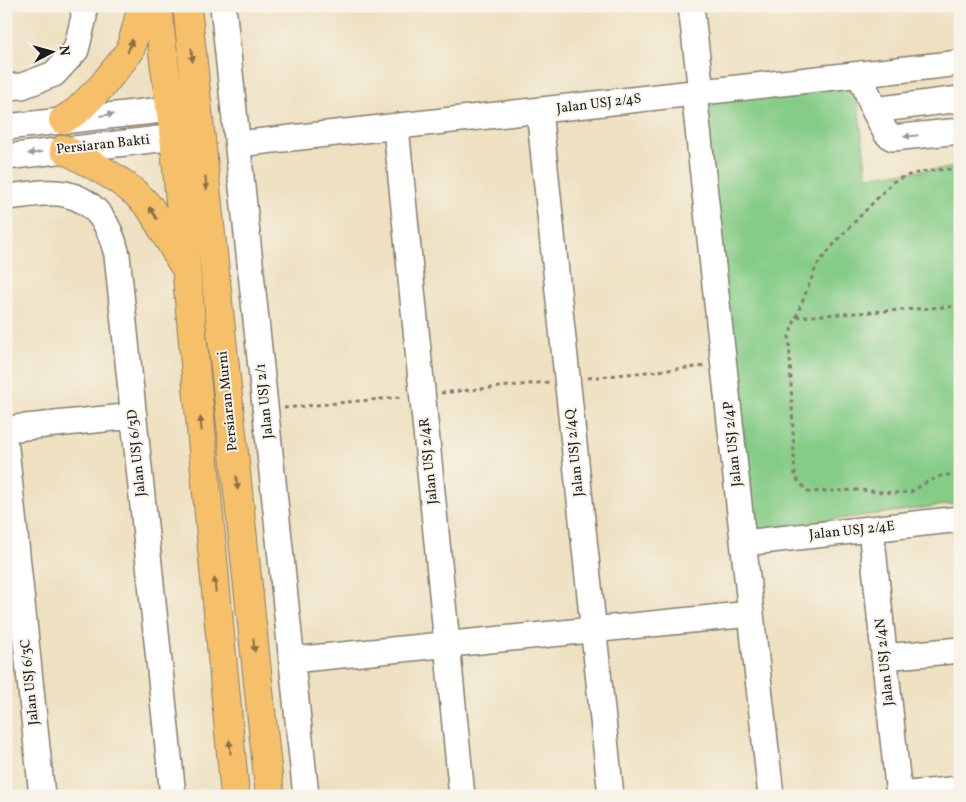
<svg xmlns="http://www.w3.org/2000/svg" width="966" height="802" font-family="Vollkorn,serif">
<rect width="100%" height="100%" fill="#f7f3e8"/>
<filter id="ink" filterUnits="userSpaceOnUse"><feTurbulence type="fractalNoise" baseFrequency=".02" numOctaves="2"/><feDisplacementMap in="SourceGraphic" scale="10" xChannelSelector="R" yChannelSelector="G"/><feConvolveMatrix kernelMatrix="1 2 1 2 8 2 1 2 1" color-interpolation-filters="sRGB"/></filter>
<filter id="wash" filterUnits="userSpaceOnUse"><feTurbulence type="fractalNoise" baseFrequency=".0096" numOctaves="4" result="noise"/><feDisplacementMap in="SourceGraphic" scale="20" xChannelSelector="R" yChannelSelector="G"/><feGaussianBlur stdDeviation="1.12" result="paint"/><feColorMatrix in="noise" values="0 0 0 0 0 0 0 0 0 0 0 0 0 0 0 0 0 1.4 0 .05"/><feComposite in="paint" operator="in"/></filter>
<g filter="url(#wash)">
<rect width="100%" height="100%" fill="#eee0c0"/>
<!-- green -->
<path fill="#85cc86" stroke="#507451" d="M855 81 867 176 960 167V503L755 530 704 99Z"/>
</g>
<g filter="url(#ink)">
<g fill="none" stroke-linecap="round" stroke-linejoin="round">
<defs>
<path id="minor" d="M223 6 306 796
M691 6 701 92
M860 74 874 110 960 99
M6 87 22 86 54 74 76 50 84 17 83 6
M694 93 771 796
M539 110 611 796
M874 110 886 133 893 138 960 131
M6 127 190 107
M396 127 462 796
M238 144 960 63
M6 157 193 135
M6 197C25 196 46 190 65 194 97 201 110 225 117 255L173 796
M6 429 134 416
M6 448 42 796
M871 529 899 796
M744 543 960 519
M884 657 960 650
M292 660 751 614
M899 795 960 789"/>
<path id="major" d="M157 6 174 137 235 796
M187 6 270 796
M63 120 77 111 102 86 130 51 142 6
M64 149C94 166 128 181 151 209L182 263"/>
</defs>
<!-- minor casing -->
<use href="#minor" stroke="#857e6e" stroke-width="28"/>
<!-- major casing -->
<use href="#major" stroke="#857e6e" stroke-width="30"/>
<!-- path -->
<path stroke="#857e6e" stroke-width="3" stroke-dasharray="4 4" stroke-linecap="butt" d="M960 306 796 317 789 336 795 477 808 492 859 490 894 493 911 492 925 483 941 476 960 473
M796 317 817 265 840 237 893 182C912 171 938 169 960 169
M588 378 706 366
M441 393 549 382
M284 408 402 397"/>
<!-- minor -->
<use href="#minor" stroke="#fff" stroke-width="25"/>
<!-- major -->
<use href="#major" stroke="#f6c06b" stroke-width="28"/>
</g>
<!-- one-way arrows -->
<defs><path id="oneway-solid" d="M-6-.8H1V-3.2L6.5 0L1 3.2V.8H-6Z" transform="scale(1.25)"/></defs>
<g fill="#896e44">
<use href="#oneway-solid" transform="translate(130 46) rotate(-70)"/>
<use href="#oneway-solid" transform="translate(192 55) rotate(84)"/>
<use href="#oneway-solid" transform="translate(206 183) rotate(84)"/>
<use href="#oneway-solid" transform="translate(153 213) rotate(-122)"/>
<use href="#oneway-solid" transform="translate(201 424) rotate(-95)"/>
<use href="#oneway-solid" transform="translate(237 483) rotate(84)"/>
<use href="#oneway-solid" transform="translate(215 585) rotate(-95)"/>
<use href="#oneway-solid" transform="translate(254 645) rotate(84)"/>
<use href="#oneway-solid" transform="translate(230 747) rotate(-95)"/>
</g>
<g fill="#999">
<use href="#oneway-solid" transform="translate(107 115) rotate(-6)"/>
<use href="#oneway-solid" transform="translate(911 136) rotate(174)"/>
<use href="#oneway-solid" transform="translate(35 153) rotate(173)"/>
</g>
</g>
<g text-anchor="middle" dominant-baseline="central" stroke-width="4" stroke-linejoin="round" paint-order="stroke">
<!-- street labels -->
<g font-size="14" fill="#1c1c1c" stroke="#f7f3e8">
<text transform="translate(599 104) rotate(-7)">Jalan USJ 2/4S</text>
<text transform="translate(103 145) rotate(-6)">Persiaran Bakti</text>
<text transform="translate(228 401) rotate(-96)">Persiaran Murni</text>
<text transform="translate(265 401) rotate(-96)">Jalan USJ 2/1</text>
<text transform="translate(733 444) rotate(-96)">Jalan USJ 2/4P</text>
<text transform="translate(137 453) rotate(-96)">Jalan USJ 6/3D</text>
<text transform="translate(575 453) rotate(-96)">Jalan USJ 2/4Q</text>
<text transform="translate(429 461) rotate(-96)">Jalan USJ 2/4R</text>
<text transform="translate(852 531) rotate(-6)">Jalan USJ 2/4E</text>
<text transform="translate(885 662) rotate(-96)">Jalan USJ 2/4N</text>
<text transform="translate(30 682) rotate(-96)">Jalan USJ 6/3C</text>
</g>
</g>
<!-- margin -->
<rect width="966" height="802" fill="none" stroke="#f7f3e8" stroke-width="25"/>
<!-- north arrow -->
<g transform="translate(52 52) rotate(84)" stroke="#f7f3e8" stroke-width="4" paint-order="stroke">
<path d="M0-4L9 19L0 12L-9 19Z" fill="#1c1c1c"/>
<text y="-8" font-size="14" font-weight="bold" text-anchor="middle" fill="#1c1c1c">N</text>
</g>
</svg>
